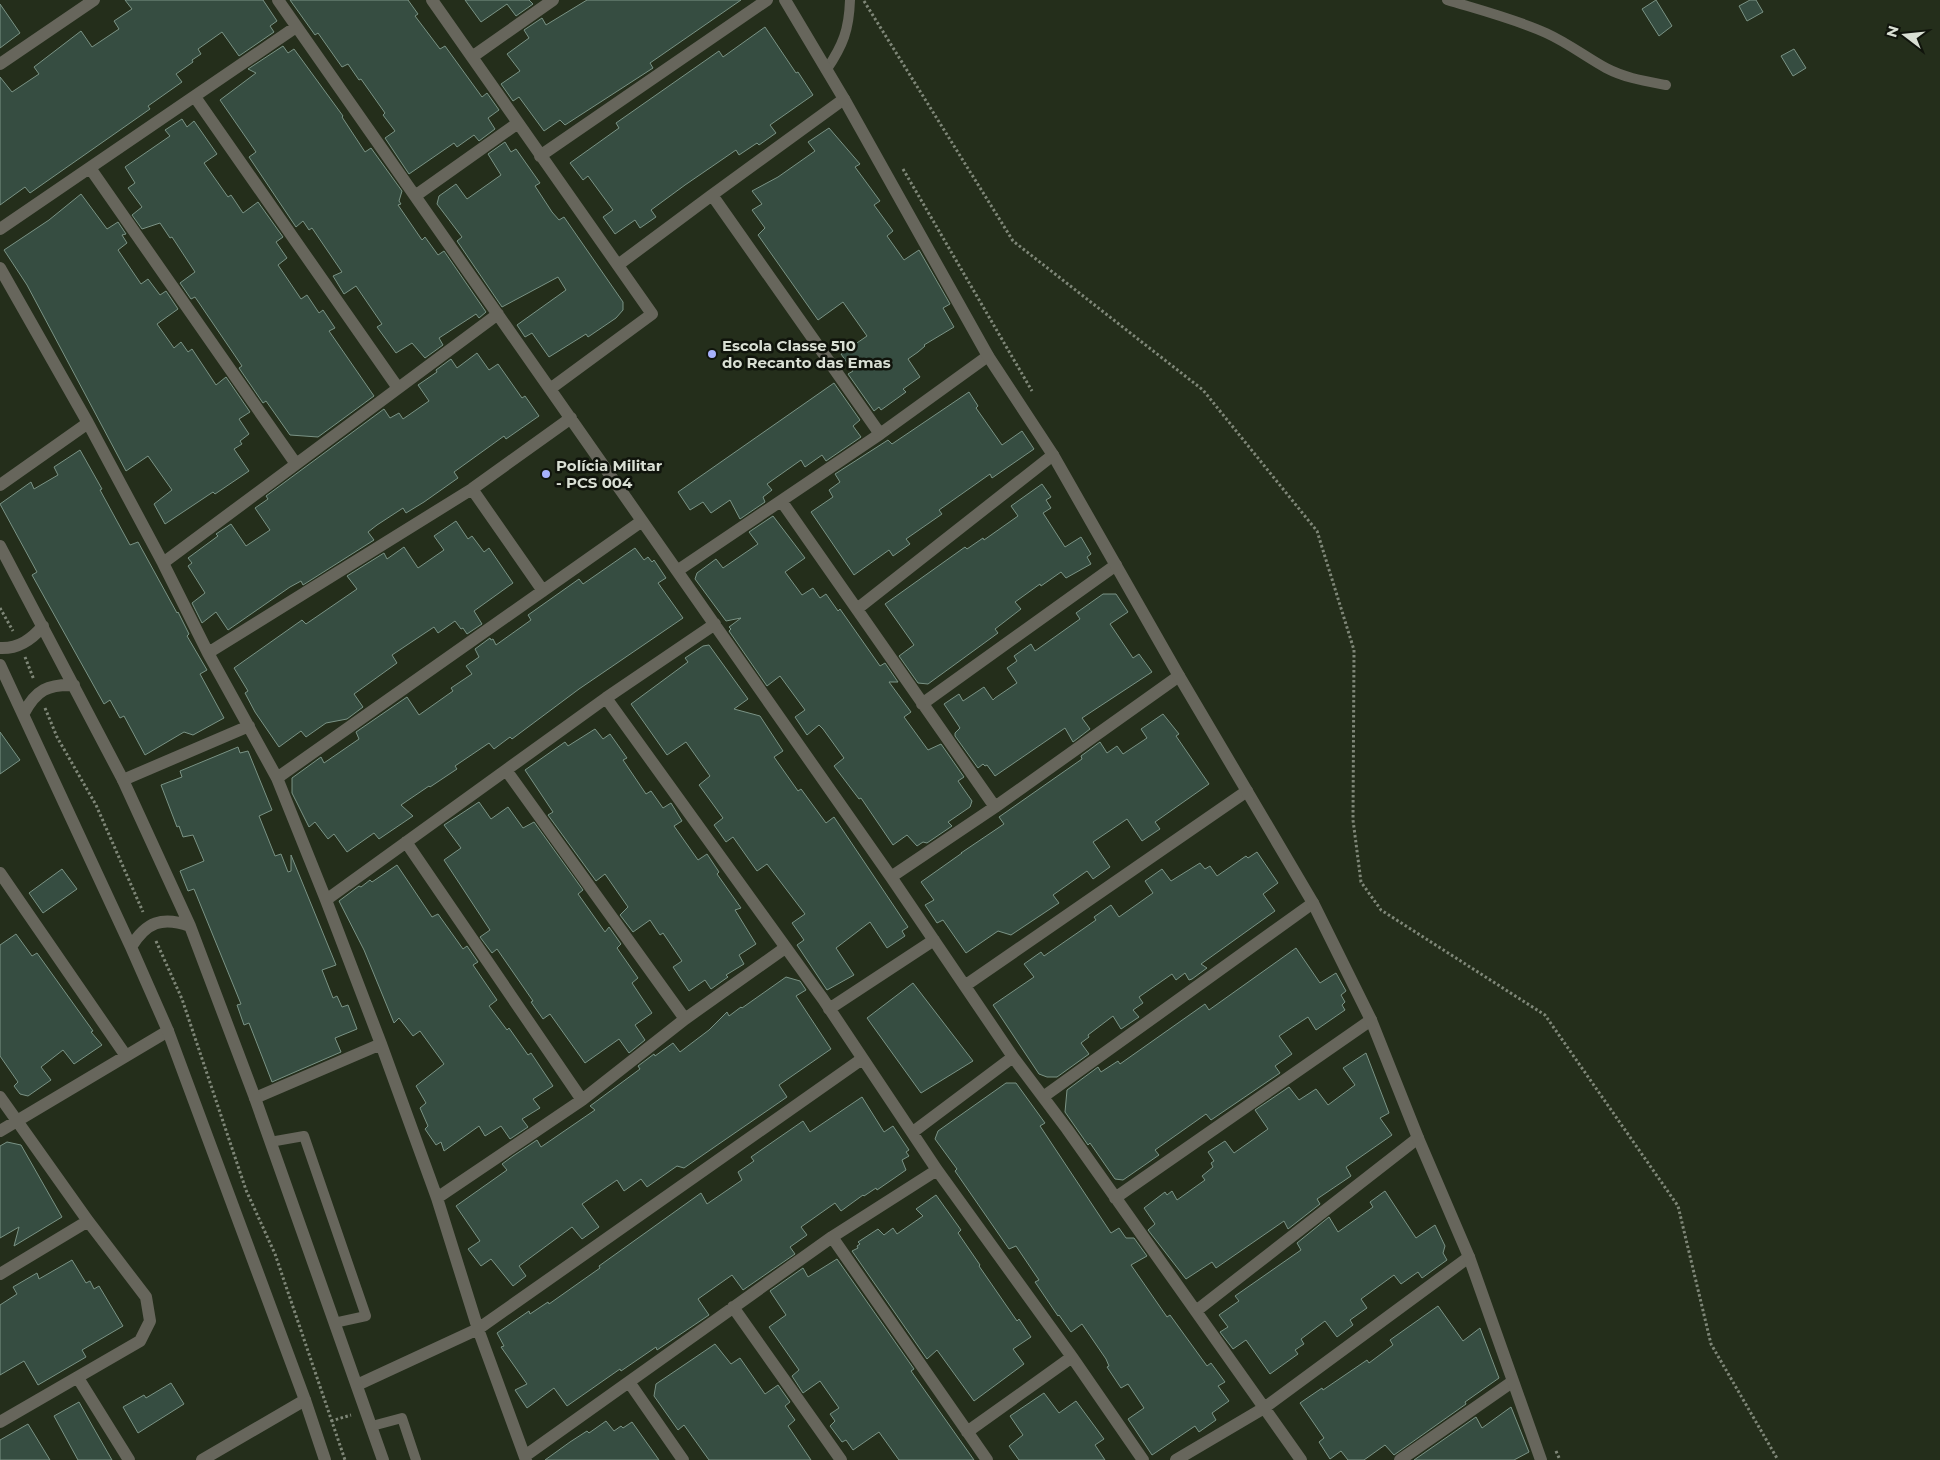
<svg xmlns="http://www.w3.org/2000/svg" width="1940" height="1460" font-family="Montserrat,sans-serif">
<rect width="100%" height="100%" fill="#242e1b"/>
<!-- building -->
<path fill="#364d41" stroke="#7a9385" d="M125 0H263L277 21 270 26 274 32 239 56 222 32 198 49 201 54 192 60 193 62 176 74 182 82 148 106 150 109 30 193 25 187 0 205V77L12 92 39 74 34 67 81 31 92 47 119 29 114 21 132 9Z
M290 0H408L418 14 415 16 440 49 445 46 482 97 487 93 499 110 488 118 495 129 479 141 474 135 457 147 454 143 409 174 385 138 395 131 383 115 385 113 361 79 359 80 348 64 342 67 318 33 315 35Z
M465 0H529L533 4 516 16 507 4 481 22Z
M587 0H741L650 63 653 68 565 125 560 120 544 131 519 97 513 101 501 84 520 71 507 54 529 38 524 30 542 18 546 25Z
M1656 0 1672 26 1659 36 1642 9Z
M1750 0H1756L1763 12 1747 21 1739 6Z
M0 4 20 33 0 48Z
M765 27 796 73 798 72 813 95 770 125 776 133 759 145 757 143 739 155 736 150 685 185 651 210 656 217 640 228 635 220 615 234 603 217 613 210 588 176 583 180 570 163 619 128 616 123 719 51 723 57Z
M283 46 288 53 294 49 343 116 342 117 365 152 371 148 402 191 399 201 401 204 398 205 422 240 425 237 438 255 444 251 486 312 479 318 476 314 439 338 443 345 425 358 412 343 396 353 377 327 382 324 356 286 344 294 333 276 342 272 312 228 309 230 303 221 296 227 249 157 256 152 220 100 256 73 248 69Z
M1794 49 1806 68 1793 76 1781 56Z
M182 119 187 127 194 121 217 154 204 163 228 197 231 195 243 213 258 202 283 237 276 242 287 258 278 265 301 299 307 295 319 313 323 310 335 328 329 331 374 396 318 437 290 435 266 401 263 403 239 368 242 366 195 297 191 299 180 283 195 272 172 237 170 238 160 223 142 229 132 215 142 207 128 188 135 183 125 167 170 136 165 130Z
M829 128 860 164 855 167 880 201 874 205 893 231 887 236 904 260 919 250 950 304 943 308 954 327 924 345 925 346 918 352 908 359 920 377 903 389 906 392 881 410 879 407 874 411 848 374 853 371 841 354 867 336 843 302 818 320 758 235 765 228 752 210 762 204 752 191 778 177 815 151 808 142Z
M505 142 511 152 516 149 540 183 535 186 552 212 559 220 564 217 623 302V310L616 318 588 337 586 334 549 357 532 333 525 337 517 325 566 290 558 277 502 307 457 241 462 237 437 204 439 196 456 184 467 199 501 175 488 154Z
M81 194 107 229 118 222 126 234 122 235 127 243 118 250 141 284 148 279 160 295 166 291 178 309 157 324 174 348 181 342 188 352 192 349 216 385 226 377 250 412 239 419 249 434 240 441 242 444 234 449 249 471 215 494 213 492 165 524 154 504 172 490 148 456 126 471 27 285 4 250 49 220Z
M477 353 489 370 498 364 522 398 525 396 539 416 506 439 504 436 454 472 458 478 424 502 406 513 403 508 377 525 368 532 374 540 303 585 301 581 290 587 228 630 216 612 202 623 192 603 205 593 188 566 192 563 188 558 218 536 216 534 231 524 246 546 270 530 255 508 268 499 266 496 384 409 390 418 399 413 403 419 429 401 418 385 437 372 436 370 451 359 457 368Z
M834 383 860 420 853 426 861 437 826 461 822 455 805 467 801 460 767 484 772 490 763 497 765 502 740 519 730 500 711 513 703 502 690 510 678 492Z
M969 392 978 406 976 408 1002 445 1022 431 1034 449 992 478 990 474 939 510 942 514 906 539 910 544 893 556 889 550 854 575 811 512 833 497 829 490 840 482 835 474 888 440 892 444Z
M80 450 102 489 100 490 130 545 138 542 177 613 178 612 189 634 187 636 207 670 200 674 224 718 193 735 184 732 145 755 124 716 120 718 110 700 104 704 32 575 37 572 0 504 31 482 34 489 58 475 54 467Z
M1042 484 1051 497 1046 500 1051 508 1043 513 1065 547 1081 537 1091 554 1087 557 1091 564 1066 578 1061 572 1041 586 1040 584 1015 602 1021 609 995 629 998 633 928 684 918 683 899 656 914 645 885 604 965 547 967 549 983 538 984 540 1018 516 1011 506Z
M773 516 805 558 785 572 802 595 813 588 820 598 826 594 838 611 840 609 880 666 885 663 898 682H889L911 712 904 717 928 750 941 744 964 777 958 781 972 801 970 807 948 822 952 826 927 843 923 842 917 846 907 835 893 845 861 798 859 799 834 766 844 758 823 729 819 725 807 735 795 717 805 710 780 676 767 686 729 631 731 629 729 627 741 618 726 621 695 579 697 573 716 559 723 568 758 544 749 532Z
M456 521 468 539 472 536 484 552 489 548 513 583 474 611 482 624 467 634 463 628 461 629 455 621 438 633 434 627 392 655 397 663 354 694 363 707 347 719 326 723 306 737 301 731 279 747 255 712 245 693 248 691 234 668 302 620 306 624 357 589 347 576 384 553 387 559 404 547 418 568 444 550 434 536Z
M635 548 644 560 648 557 652 562 654 560 666 578 658 583 683 618 579 689 512 739 510 737 494 749 489 743 455 766 457 769 430 787 429 786 401 805 413 816 379 839 374 833 347 852 334 834 328 839 315 822 309 827 292 793V778L321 757 324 763 359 739 356 732 407 697 419 715 453 691 451 688 472 674 466 666 479 657 475 649 490 638 491 640 493 639 496 645 531 620 528 615 579 579 583 584Z
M1103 594H1116L1128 612 1110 624 1133 658 1139 654 1152 672 1082 718 1090 729 1073 742 1065 728 995 776 987 765 985 766 983 764 978 768 955 736V733L960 728 944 704 959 694 963 701 984 687 993 700 995 698 1017 683 1007 668 1017 661 1014 656 1031 644 1035 651 1080 619 1076 613Z
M709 645 748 699 734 709 760 716 783 751 774 757 798 791 801 789 826 823 834 817 908 927 902 931 905 936 887 948 870 922 836 948 854 975 827 990 797 945 804 940 792 923 805 914 767 864 757 871 733 837 726 842 714 825 723 818 699 785 710 776 686 742 667 755 631 704 688 662 685 658 703 646Z
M1163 714 1179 734 1176 736 1209 784 1155 822 1160 829 1142 841 1127 819 1093 842 1110 867 1093 879 1087 871 1053 895 1059 903 1011 935 998 931 966 953 943 920 937 923 925 905 934 900 921 882 962 853H961L1004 824 999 817 1082 759 1081 756 1100 742 1107 753 1117 746 1123 754 1147 738 1141 729Z
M595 729 603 739 610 734 627 758 623 760 646 794 651 791 663 808 671 803 682 821 674 826 698 860 707 854 719 872 717 874 741 908 735 910 756 944 739 955 744 964 726 975 728 977 711 989 705 980 689 991 673 967 682 961 663 933 660 935 650 920 633 932 620 915 628 907 605 874 596 881 548 815 553 812 525 770 565 742 568 746Z
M0 732 20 760 0 774Z
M238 747 240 753 248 751 272 810 259 816 275 856 281 854 288 872 291 871V855L336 965 322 970 333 998 337 996 342 1007 348 1005 357 1029 335 1038 341 1052 272 1082 249 1023 244 1025 237 1005 241 1004 194 889 188 891 180 871 204 861 193 835 183 837 179 826 177 827 161 785 182 777 180 771Z
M479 802 491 819 508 807 523 828 534 822 583 890 578 894 605 932 609 927 621 944 617 948 638 978 632 983 652 1013 635 1025 645 1040 629 1053 619 1039 585 1063 550 1014 543 1019 531 1002 533 1001 497 949 492 953 480 937 490 930 444 860 461 848 444 825Z
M1257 852 1278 883 1263 894 1275 911 1201 964 1207 968 1192 979 1189 980 1185 973 1176 980 1172 974 1139 997 1143 1003 1133 1010 1139 1017 1121 1029 1113 1016 1088 1035 1089 1037 1081 1043 1089 1054 1057 1077H1047L1039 1074 993 1005 1034 977 1024 964 1041 952 1044 956 1096 920 1094 917 1111 905 1119 917 1153 893 1145 881 1162 869 1171 881 1200 863 1205 869 1210 866 1217 876 1246 856 1248 858Z
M397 865 432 917 438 914 463 949 467 946 478 962 473 965 497 1000 489 1006 507 1030 509 1028 528 1055 531 1053 553 1086 533 1099 540 1108 522 1119 528 1127 510 1139 501 1126 485 1136 479 1126 444 1151 441 1142 436 1145 425 1129 428 1126 420 1108 426 1103 416 1086 444 1064 420 1031 413 1036 399 1018 394 1023 364 950 339 901 359 886 361 887 370 880 372 882Z
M62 869 77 889 43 913 29 893Z
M16 934 32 956 37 953 93 1031 91 1032 102 1045 74 1064 63 1050 41 1067 51 1080 28 1096 20 1094 14 1086 18 1082 0 1056V945Z
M1296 948 1320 983 1336 973 1346 991 1341 995 1345 1002 1342 1005 1345 1010 1316 1030 1308 1017 1279 1036 1292 1054 1275 1066 1280 1073 1211 1120 1206 1114 1155 1150 1159 1155 1123 1180 1115 1179 1090 1143 1088 1145 1065 1112 1067 1090 1098 1067 1101 1072 1118 1061 1120 1064 1205 1004 1209 1010Z
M786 977 800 981 806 990 796 996 831 1049 779 1085 787 1097 684 1168 677 1166 647 1187 641 1179 624 1191 617 1180 582 1204 599 1227 582 1239 572 1227 519 1266 526 1276 513 1286 491 1259 481 1266 468 1249 480 1241 456 1206 507 1170 502 1164 513 1156 537 1140 541 1147 595 1110 590 1106 640 1069 638 1066 654 1054 655 1056 673 1043 680 1052 709 1030 727 1012 729 1016 741 1007 742 1008Z
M913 983 973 1061 921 1093 867 1018Z
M1366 1053 1389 1113 1380 1118 1392 1135 1346 1167 1351 1176 1317 1199 1320 1204 1288 1229 1284 1221 1216 1268 1212 1262 1186 1279 1148 1230 1155 1224 1144 1208 1165 1192 1167 1195 1172 1191 1177 1200 1205 1180 1202 1176 1213 1167 1211 1163 1214 1161 1208 1152 1225 1141 1234 1153 1268 1129 1255 1110 1289 1087 1299 1100 1316 1089 1328 1105 1355 1085 1343 1068Z
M1006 1083H1016L1045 1123 1040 1126 1111 1233 1119 1228 1126 1238H1134L1147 1256 1131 1265 1167 1317 1170 1315 1207 1366 1211 1363 1225 1382 1218 1386 1229 1401 1212 1413 1216 1420 1199 1432 1195 1426 1152 1455 1128 1419 1144 1408 1128 1384 1121 1388 1107 1367 1109 1366 1106 1359 1082 1324 1071 1332 1059 1315 1058 1316 1035 1282 1039 1280 1016 1246 1009 1249 955 1171 957 1169 935 1139 938 1131Z
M862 1097 884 1132 893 1126 909 1150 906 1152 909 1156 902 1160 906 1170 877 1190 876 1188 864 1196 863 1195 841 1211 835 1203 801 1227 807 1235 790 1247 795 1254 743 1290 732 1275 698 1299 709 1315 657 1350 656 1347 621 1371 620 1369 567 1406 554 1388 527 1408 515 1390 527 1384 501 1347 504 1346 497 1333 529 1311 530 1314 548 1302 549 1304 600 1268 599 1266 701 1193 707 1204 742 1180 738 1172 754 1161 751 1157 803 1121 810 1132Z
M7 1142 21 1145 62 1217 14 1246 19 1227 0 1238V1146Z
M1385 1191 1416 1238 1435 1225 1445 1246 1443 1253 1447 1260 1422 1278 1418 1272 1401 1284 1394 1275 1361 1299 1367 1308 1350 1320 1353 1325 1337 1337 1325 1321 1301 1339 1304 1344 1295 1350 1298 1354 1270 1374 1246 1340 1233 1349 1220 1332 1228 1327 1219 1315 1239 1301 1235 1296 1301 1250 1297 1243 1329 1217 1338 1232 1373 1207 1370 1202Z
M936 1195 961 1230 958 1233 980 1265 979 1266 1017 1321 1019 1319 1031 1337 1013 1349 1024 1364 974 1401 937 1350 927 1359 852 1251 858 1248 857 1246 860 1244 858 1242 878 1229 884 1235 893 1228 897 1234 923 1216 916 1209Z
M837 1259 914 1369 911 1371 974 1460H899L879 1432 853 1450 846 1440 842 1442 830 1426 835 1421 830 1414 839 1408 820 1381 803 1393 792 1376 799 1370 769 1327 786 1315 770 1291 803 1268 808 1277Z
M72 1260 86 1283 90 1281 94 1289 99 1286 123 1326 82 1350 86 1357 38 1385 24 1361 0 1375V1305L17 1294 13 1287 37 1273 39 1279Z
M1438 1306 1463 1341 1480 1328 1499 1378 1465 1402 1466 1404 1394 1455 1385 1445 1364 1460H1348L1341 1451 1330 1459 1319 1442 1324 1438 1300 1403 1322 1388 1323 1390 1367 1360 1369 1363 1393 1345 1390 1340Z
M715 1344 731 1364 740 1358 765 1394 778 1385 790 1402 785 1406 795 1420 788 1426 811 1460H709L684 1425 678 1430 654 1396 656 1384Z
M171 1383 184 1404 138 1433 123 1407 144 1395 146 1398Z
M1044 1393 1059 1413 1076 1401 1104 1439 1095 1445 1105 1460H1019L1009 1446 1023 1435 1010 1416Z
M79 1402 93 1427 112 1460H78L54 1416Z
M1511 1407 1529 1452 1514 1460H1414L1476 1417 1482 1428Z
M606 1421 614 1431 621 1426 623 1428 632 1422 659 1460H545L570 1442 587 1431 589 1433Z
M28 1424 50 1460H0V1440Z"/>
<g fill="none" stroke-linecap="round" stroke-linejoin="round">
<!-- path -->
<path stroke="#7f8778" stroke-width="3" stroke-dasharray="2.5 2.5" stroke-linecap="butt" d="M864 1 1013 241 1203 390 1317 531 1354 650 1353 820 1361 882 1381 910 1545 1015 1678 1206 1711 1344 1778 1460
M903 169 1032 391
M0 608 13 631
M25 657 34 680
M45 708 57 737 96 805 143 912
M156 941 182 999 246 1190 275 1254 345 1460
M331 1421 351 1415
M1556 1451 1560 1460"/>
<!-- service -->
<path stroke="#67665c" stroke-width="10" d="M1447 0C1480 10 1515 19 1546 33 1568 43 1586 57 1606 68 1625 78 1645 81 1666 85
M827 69C843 45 849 30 850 0
M270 1142 304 1136 366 1316 334 1323
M372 1426 402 1418 416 1460"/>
<!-- minor -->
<path stroke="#67665c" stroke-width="12" d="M278 0 891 877 1013 1057 1067 1129 1301 1460
M432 0 652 314 550 389
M472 57 553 0
M0 64 94 0
M195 97 398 388
M540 156 767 0
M90 168 296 464
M712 195 844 99
M415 196 518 123
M0 229 296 27
M618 265 712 195 880 434
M0 268 88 423 163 563 208 653 277 778 326 900 381 1044 437 1198 478 1329 526 1460
M0 485 88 423
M472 489 543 591
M782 502 995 807
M163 563 498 314
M677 571 880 434 988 356
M857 609 1053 455
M208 653 472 489 571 418
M606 698 823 999 937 1170 1072 1357 1143 1460
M922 704 1116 565
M506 770 685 1019
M277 778 642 521
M123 780 249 726
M406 842 582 1100
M0 873 126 1056
M891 877 995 807 1179 676
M326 900 606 698 715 624
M966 985 1247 791
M829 1009 934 940
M0 1097 88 1221 146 1297 150 1321 140 1341 0 1422
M1043 1097 1313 903
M255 1098 381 1044
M0 1131 168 1031
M913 1132 1013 1057
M437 1198 582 1100 685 1019 785 948
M1115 1198 1371 1020
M832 1237 987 1460
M0 1274 88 1221
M733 1307 841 1460
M1196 1311 1418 1138
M78 1378 129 1460
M629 1382 683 1460
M357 1385 478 1329 862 1059
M967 1432 1072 1357
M525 1456 832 1237 937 1170
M202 1460 305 1400
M1176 1460 1264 1408 1469 1257
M1400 1460 1512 1382"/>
<!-- tertiary -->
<path stroke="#67665c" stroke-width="12" d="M785 0 844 99 988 356 1053 455 1179 676 1313 903 1371 1020 1418 1138 1469 1257 1541 1460
M0 546 123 780 190 926 255 1098 383 1460
M0 648C19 649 32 639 43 626
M0 665 131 947 168 1031 305 1400 325 1460
M24 713C36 690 48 684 74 685
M131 947C146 922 162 916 190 926"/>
</g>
<!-- markers -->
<g fill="#a7b1fc" stroke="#10140c" stroke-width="2">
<circle cx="712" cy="354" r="5"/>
<circle cx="546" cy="474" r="5"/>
</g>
<g text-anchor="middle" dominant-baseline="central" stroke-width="5" stroke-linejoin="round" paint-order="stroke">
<!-- poi labels -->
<g font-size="15" font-weight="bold" fill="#d9dfd4" stroke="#10140c" text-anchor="start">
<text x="722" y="345">Escola Classe 510<tspan x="722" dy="17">do Recanto das Emas</tspan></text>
<text x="556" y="465">Polícia Militar<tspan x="556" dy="17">- PCS 004</tspan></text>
</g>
</g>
<!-- north arrow -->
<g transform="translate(1905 35) rotate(286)" stroke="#10140c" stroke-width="4" paint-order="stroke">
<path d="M0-4L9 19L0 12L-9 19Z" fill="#d9dfd4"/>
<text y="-8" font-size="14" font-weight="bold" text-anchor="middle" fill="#d9dfd4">N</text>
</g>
</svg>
